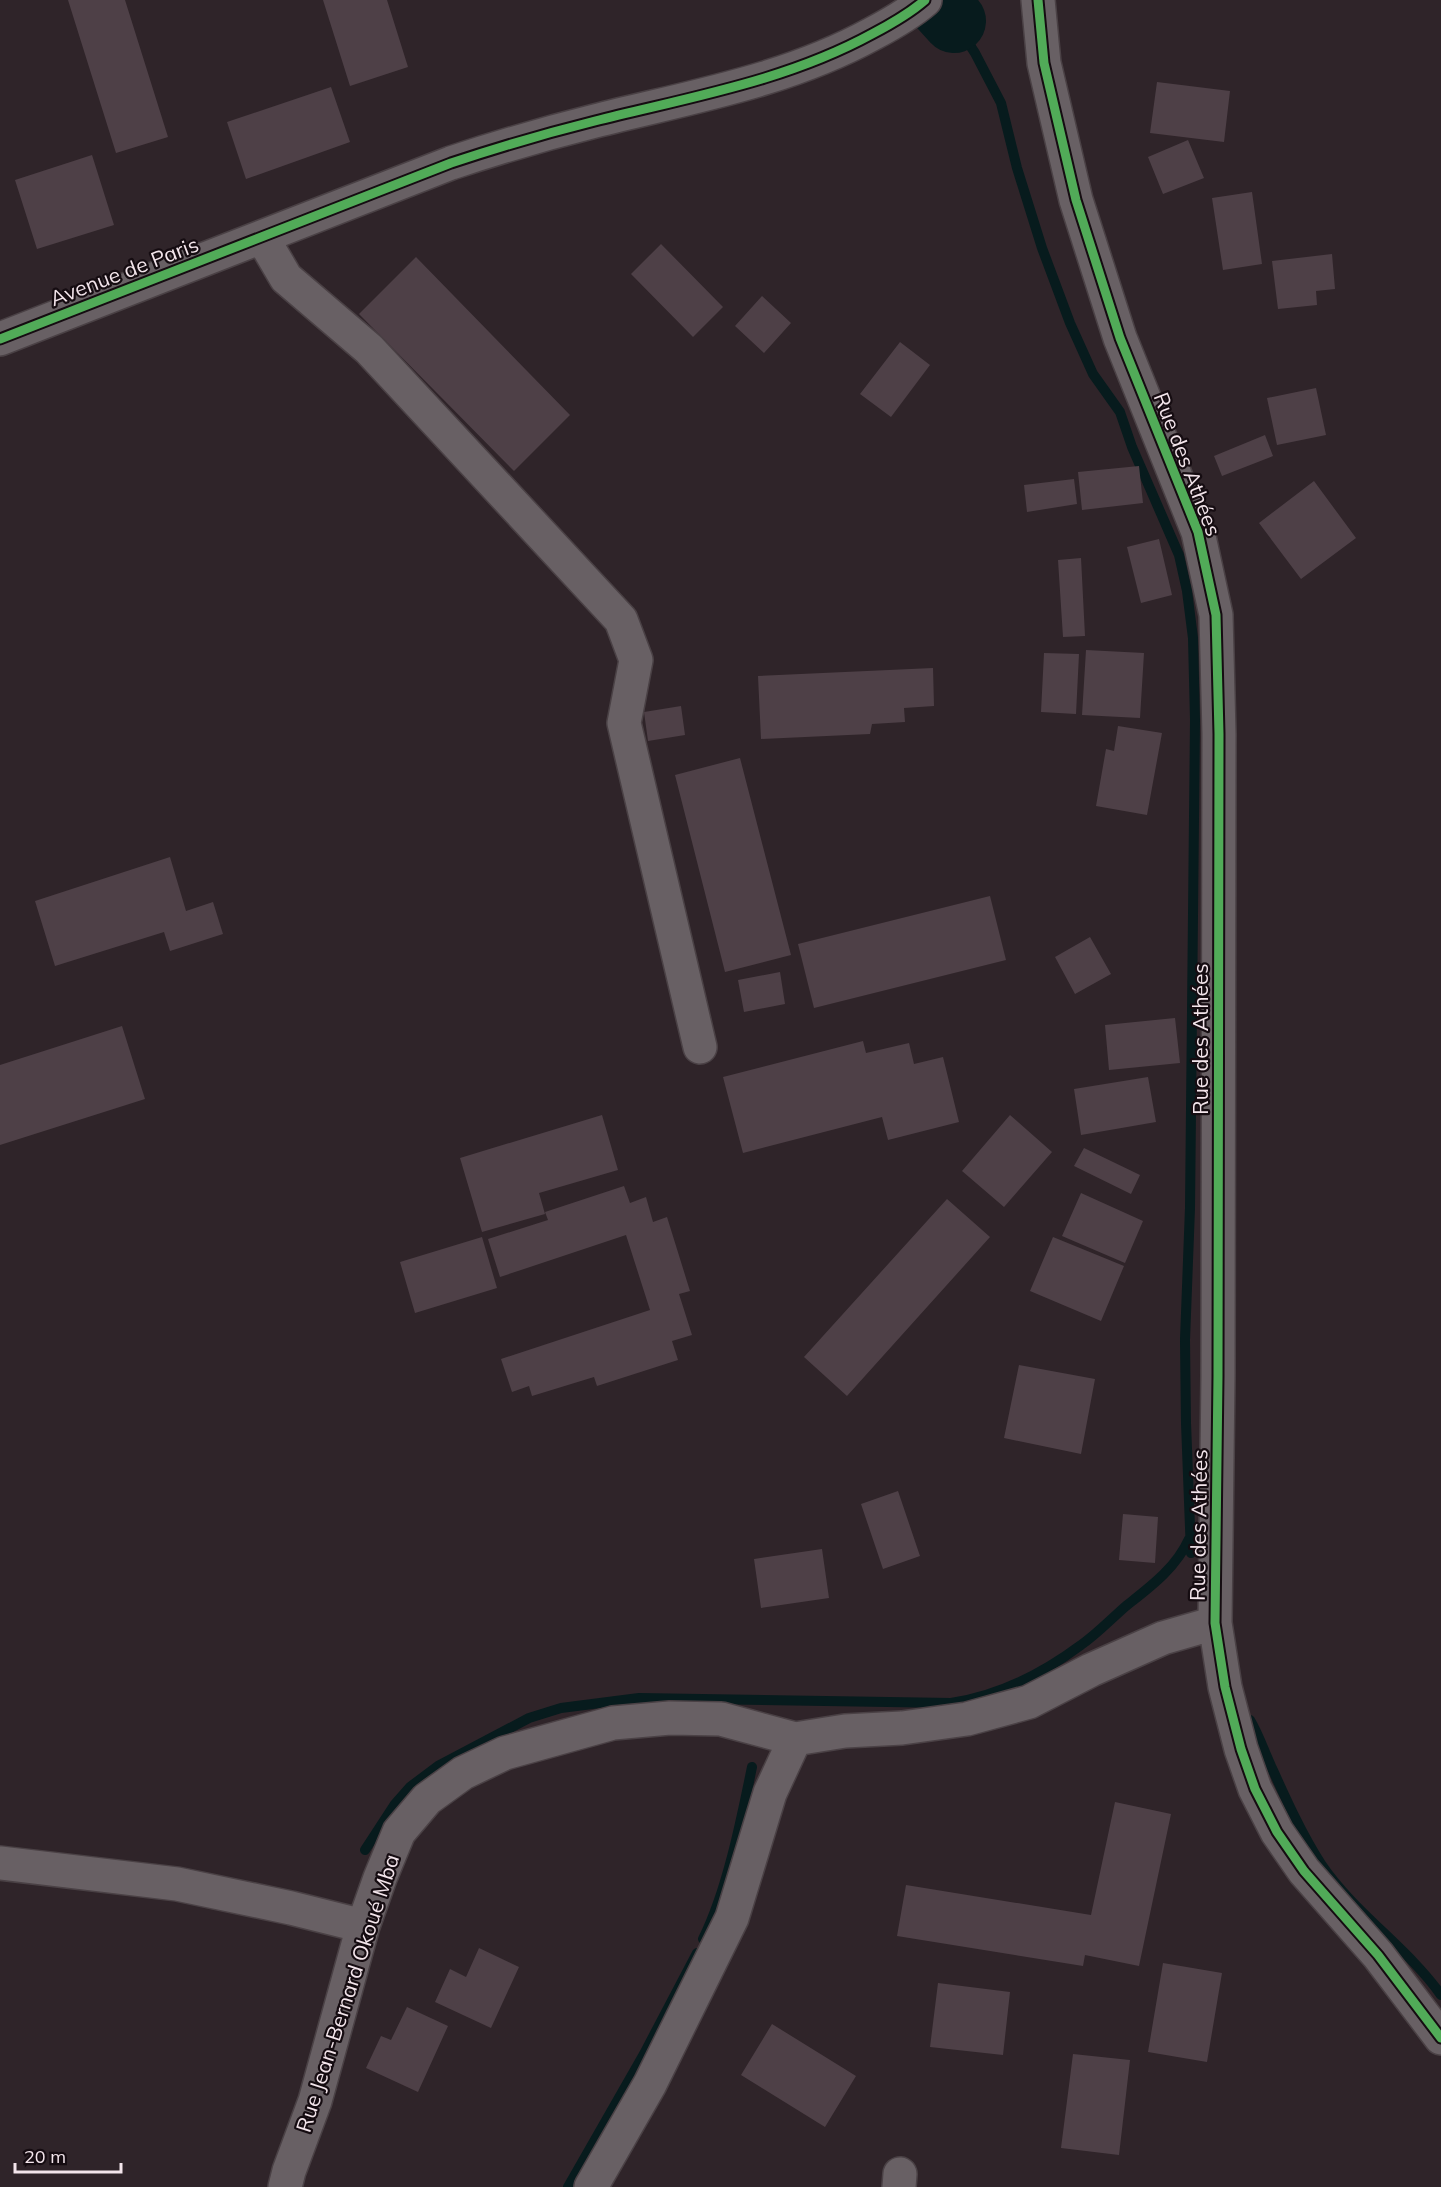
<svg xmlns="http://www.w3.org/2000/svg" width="1441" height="2187" font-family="Mulish,sans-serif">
<rect width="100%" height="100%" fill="#2f2429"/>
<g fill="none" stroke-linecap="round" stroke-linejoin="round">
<!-- stream -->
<path stroke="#071b1d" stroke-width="10" d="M954 21 975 53 1001 103 1017 168 1042 248 1070 323 1093 374 1120 412 1132 447 1179 555 1187 591 1193 638 1195 720 1190 1208 1185 1340 1186 1423 1191 1553
M1250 1720C1259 1735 1264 1751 1271 1766 1285 1797 1302 1835 1321 1864 1354 1913 1407 1947 1441 1995
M365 1850 395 1804 410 1787 438 1766 529 1718 561 1708 639 1698 951 1703C999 1696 1042 1674 1081 1645 1097 1634 1111 1619 1126 1606 1150 1587 1176 1568 1189 1539
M703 1939C727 1891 741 1821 752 1767
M568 2187 644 2054 697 1953"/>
<!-- river -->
<path stroke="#071b1d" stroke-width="64" d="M935 0 954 21"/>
</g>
<!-- building -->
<path fill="#4e4047" d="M68 0H125L168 137 116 153Z
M323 0H387L408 67 350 86Z
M1157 82 1230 91 1224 142 1150 133Z
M331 87 350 142 246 179 227 122Z
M1188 140 1204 178 1163 194 1148 157Z
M92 155 114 225 37 249 15 180Z
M1252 192 1262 264 1223 270 1212 198Z
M661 244 723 307 693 337 631 274Z
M1332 254 1335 289 1316 291 1317 305 1278 309 1272 261Z
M416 257 570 415 514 471 359 314Z
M762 296 791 323 764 353 735 326Z
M900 342 930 365 891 417 860 394Z
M1316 388 1326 435 1277 445 1267 398Z
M1265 435 1273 456 1222 476 1214 456Z
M1139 466 1143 503 1082 510 1078 472Z
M1074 479 1077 504 1027 512 1024 485Z
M1314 481 1356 538 1301 579 1259 523Z
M1159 539 1172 595 1141 603 1127 547Z
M1081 558 1085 636 1063 637 1058 560Z
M1086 650 1144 653 1140 718 1082 715Z
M1044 653 1079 654 1076 714 1041 712Z
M933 668 934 706 904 708 905 722 872 724 870 734 761 739 758 676Z
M681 706 685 735 648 741 644 712Z
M1118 726 1162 733 1147 815 1096 806 1106 749 1114 751Z
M740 758 791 955 725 972 675 775Z
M170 857 186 911 213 902 223 934 170 951 164 932 55 966 35 901Z
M990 896 1006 960 814 1008 798 944Z
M1090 937 1111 974 1075 994 1055 957Z
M780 972 785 1004 744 1012 738 980Z
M1175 1018 1180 1063 1109 1070 1105 1025Z
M122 1026 145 1099 0 1145V1065Z
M863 1041 866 1053 909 1043 914 1064 943 1057 959 1122 888 1140 882 1117 743 1153 723 1077Z
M1148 1077 1156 1122 1081 1135 1074 1089Z
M602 1115 618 1170 539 1193 545 1214 482 1232 460 1158Z
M1010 1115 1052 1152 1004 1207 962 1171Z
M1084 1148 1140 1175 1131 1194 1074 1166Z
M624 1186 630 1203 646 1197 653 1222 667 1217 690 1291 679 1294 692 1335 672 1341 678 1360 597 1386 594 1377 532 1396 529 1386 512 1392 501 1359 650 1310 626 1235 500 1277 488 1239 548 1220 545 1212Z
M1081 1193 1143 1221 1125 1263 1062 1236Z
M947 1199 990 1237 847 1396 804 1357Z
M482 1237 497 1288 415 1313 400 1262Z
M1053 1237 1124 1266 1101 1321 1030 1291Z
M1019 1365 1095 1379 1081 1454 1004 1438Z
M898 1491 920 1556 883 1569 861 1504Z
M1123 1514 1158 1517 1155 1563 1119 1560Z
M822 1549 829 1598 761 1608 754 1559Z
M1115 1802 1171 1814 1139 1966 1085 1955 1083 1966 897 1936 906 1885 1091 1915Z
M479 1948 519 1967 491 2028 435 2002 450 1969 466 1977Z
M1163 1963 1222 1973 1207 2062 1148 2052Z
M938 1983 1010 1992 1003 2055 930 2047Z
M407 2007 448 2026 418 2092 366 2068 381 2036 391 2040Z
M772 2024 856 2076 825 2127 741 2075Z
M1073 2054 1130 2060 1119 2155 1061 2148Z"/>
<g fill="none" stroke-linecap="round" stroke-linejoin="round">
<defs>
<path id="minor" d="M1038 0 1044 63 1076 200 1120 338 1198 532 1216 615 1219 734 1218 1376 1215 1623 1225 1687 1241 1749 1255 1789 1277 1832 1304 1871 1378 1955 1441 2038
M262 237 286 278 369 349 621 620 636 660 624 723 700 1047
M0 339 451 163C499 147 547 133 595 121 690 97 786 81 872 34 891 24 909 14 925 0
M0 1863 177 1884 291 1908 363 1926
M285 2187 289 2171 315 2101 363 1926 380 1878 399 1832 427 1799 463 1773 505 1753 613 1723 670 1718 721 1719 795 1739
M591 2187 650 2084 732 1918 770 1793 795 1739 845 1731 902 1728 967 1719 1029 1702 1091 1670 1163 1638 1215 1623
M899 2187 900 2174"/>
</defs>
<!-- minor casing -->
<use href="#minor" stroke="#4a4145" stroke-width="36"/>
<!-- minor -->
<use href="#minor" stroke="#686064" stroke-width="33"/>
<defs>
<path id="cycleway" d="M1038 0 1044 63 1076 200 1120 338 1198 532 1216 615 1219 734 1218 1376 1215 1623 1225 1687 1241 1749 1255 1789 1277 1832 1304 1871 1378 1955 1441 2038
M0 339 451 163C499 147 547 133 595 121 690 97 786 81 872 34 891 24 909 14 925 0"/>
</defs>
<!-- cycleway casing -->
<use href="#cycleway" stroke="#150c11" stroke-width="13"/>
<!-- cycleway -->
<use href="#cycleway" stroke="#51ab58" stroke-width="9"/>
</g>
<g text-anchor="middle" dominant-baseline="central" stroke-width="4.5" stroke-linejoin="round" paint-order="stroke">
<!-- street labels -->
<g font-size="21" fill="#f3e5eb" stroke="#150c11">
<text transform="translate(124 271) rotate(-21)">Avenue de Paris</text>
<text transform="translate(1188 464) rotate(69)">Rue des Athées</text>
<text transform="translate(1200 1039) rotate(-90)">Rue des Athées</text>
<text transform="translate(1198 1525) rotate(-89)">Rue des Athées</text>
<text transform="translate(347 1993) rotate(-72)">Rue Jean-Bernard Okoué Mba</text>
</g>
</g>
<!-- scale -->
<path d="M15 2163v9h106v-9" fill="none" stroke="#f3e5eb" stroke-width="3"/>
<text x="24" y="2163" font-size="18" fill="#f3e5eb" stroke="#150c11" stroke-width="4.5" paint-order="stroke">20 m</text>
</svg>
